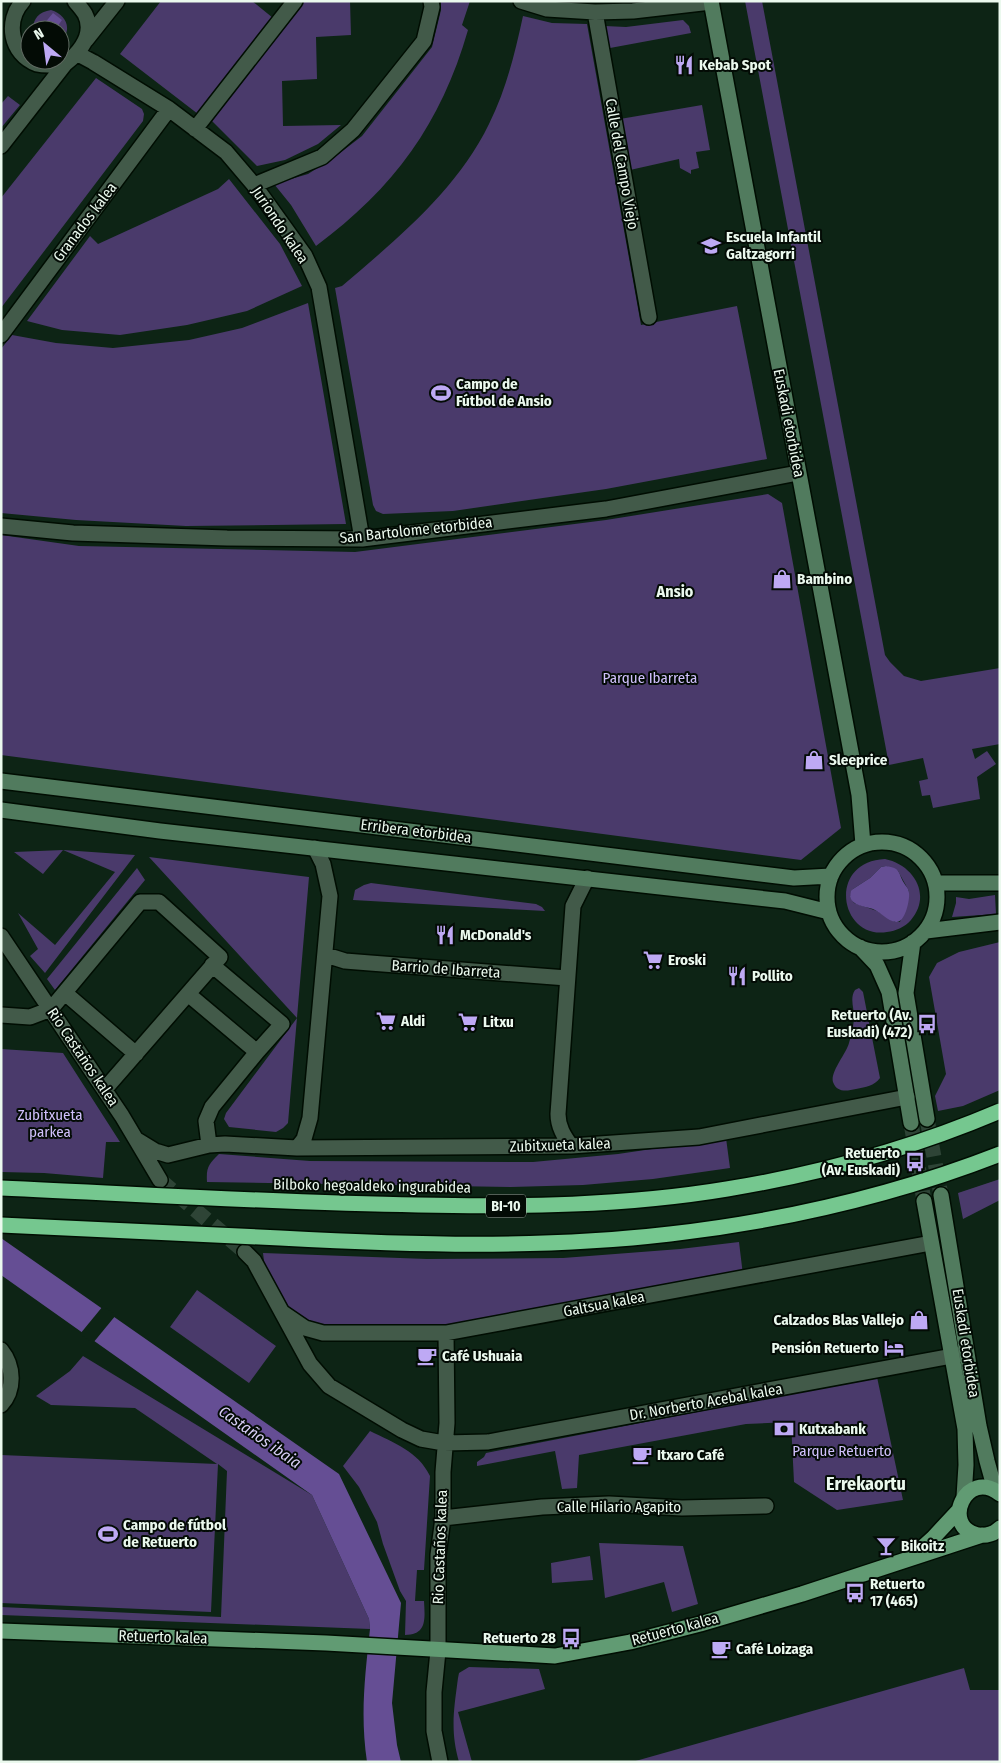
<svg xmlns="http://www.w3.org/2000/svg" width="1001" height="1763" font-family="'Fira Sans Condensed',sans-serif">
<rect width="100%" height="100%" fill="#0d2415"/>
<!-- green -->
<path fill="#4a3a6b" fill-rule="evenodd" d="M161 1H252L273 18 198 114 120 54Z
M302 1H350L351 35 316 37 317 79 282 81 283 126 341 125 318 144 285 160 257 166 210 119Z
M441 1H470L462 25 468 30C441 124 394 188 316 246L291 205 274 184 308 174 336 156 362 136 432 47 441 10Z
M745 1H762L885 655 890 662 904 676 921 681 1000 668V744L972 749 975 759 987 751 996 764 977 777 980 799 933 808 930 795 922 796 919 781 928 779 923 758 889 765Z
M51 10C67 15 73 30 60 42V30H33C33 18 39 12 51 10Z
M523 16 552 23 587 24 641 325 737 306 767 459 606 489 453 511 383 514 376 511 373 505 335 288 342 286C397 239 457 190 489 124 506 90 515 53 523 16Z
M683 20 689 26 691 33 610 48 605 26 626 27Z
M96 78 142 109 144 114 143 121 1 308V198Z
M8 96 20 105 1 128V104Z
M702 105 710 150 696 152 699 168 691 170V174L680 168 679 159 630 170 620 119Z
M229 179 280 244 302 286 247 311 187 325 120 335 62 330 27 321 90 236 98 244 218 189Z
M308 303 346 524 186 526 76 520 1 513V349L12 335 56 343 113 348 189 340 242 328Z
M768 494 782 503 841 828 801 860 1 755V535L79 546 355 552 606 520Z
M63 850 43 874 14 852 63 850 135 855 45 973 30 956 38 949 18 913 55 945 115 872Z
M149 857 309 877 288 1123 283 1128 276 1132 229 1127 224 1119 226 1113 297 1018Z
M885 859C914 865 932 895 911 920 905 927 896 931 887 932 840 940 826 862 885 859ZM886 866 898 871 909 891V895L900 922H895L877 911 854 903 850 897 853 889 870 878 881 867Z
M137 868 145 880 55 990 47 979Z
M371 883 536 904 542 907 545 911 353 900 355 890 364 885Z
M995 895 996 914 952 917 956 903V897L969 899Z
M1000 942V1090L963 1106 938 1111 935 1096 946 1074 929 977 937 963 959 952Z
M859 988 863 992 880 1078C874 1086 866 1087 856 1089 847 1091 837 1093 833 1082 830 1072 846 1054 849 1043 851 1036 853 1027 854 1020 855 1010 849 999 855 990Z
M1 1049 63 1053 120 1142H106L103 1178 44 1173 1 1172Z
M726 1138 730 1168 653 1179 583 1185 511 1187 207 1182C206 1167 209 1164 219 1154L310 1161 533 1162 618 1154Z
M1000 1179V1200L963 1219 958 1193Z
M739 1242 743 1275 446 1330 323 1329 306 1324 288 1310 265 1269 263 1253 427 1259 563 1258 680 1249Z
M197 1290 276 1346 249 1383 170 1327Z
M83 1356 312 1495 369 1619 370 1629 1 1615V1607L221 1617 227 1471 218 1464 211 1612 1 1603V1455L217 1464 135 1408 51 1405 36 1396 70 1371Z
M877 1377 903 1500 837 1510 794 1482 791 1422 746 1424 579 1455 577 1488 562 1489 555 1451 477 1466V1462L484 1457 486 1453Z
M370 1431C394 1443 418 1451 430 1476L424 1570H417L415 1601H424C425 1619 427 1635 405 1635L406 1601 400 1591 383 1544 377 1522 359 1487 343 1466Z
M599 1543 683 1546 698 1604 672 1612 664 1582 605 1598Z
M590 1556 593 1580 552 1583 551 1563Z
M469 1667 539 1669 545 1689 458 1712 472 1762H459C450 1731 454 1709 458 1678L459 1673Z
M964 1668 970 1690H1000V1762H632Z"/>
<!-- water -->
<path fill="#654e94" d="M53 13 62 20 55 30H39Z
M886 866C901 868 898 873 904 883 906 887 909 888 909 893 910 900 905 923 896 922 887 921 881 912 873 909 864 906 853 906 850 897L851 891 853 889 870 878 881 867Z
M1 1238 339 1474 401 1603 392 1703 397 1745 401 1762H367C360 1715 365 1676 370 1629L369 1619 312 1495 1 1275Z"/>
<!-- pier -->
<path fill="#0d2415" d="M103 1306 116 1315 93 1343 80 1334Z"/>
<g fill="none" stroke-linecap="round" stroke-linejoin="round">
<!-- street-tunnel -->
<path stroke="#2e4436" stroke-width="15" stroke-dasharray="15 8" stroke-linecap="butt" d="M160 1180 245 1252"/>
<!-- secondary-tunnel -->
<path stroke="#2e4436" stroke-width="15" stroke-dasharray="15 8" stroke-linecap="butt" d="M927 1119 941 1195
M911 1123 924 1201"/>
<defs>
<path id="street" d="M23 1C5 21 10 54 37 64 45 66 56 65 65 64
M521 1 547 9 595 12 633 11 711 2
M595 12 649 317
M86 40 117 1
M78 54 93 62 169 109 226 152 254 185 305 256 319 287 362 539
M195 129 295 1
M1 146 65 64C80 52 95 34 85 14 82 9 78 5 75 1
M254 185 322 157 353 130 424 41 432 7 431 1
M1 335 169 109
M1 526 73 533 227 538 362 539 606 509 798 473
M1 936 122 1116 160 1180
M326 955 345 961 370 963 567 978
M65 993 136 1054
M188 994 257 1052 282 1024 212 965
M1 1015 30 1017 51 1009 140 902H159L220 957 105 1089
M137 1140 155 1151 168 1155 209 1145 225 1144 297 1148 571 1146 699 1137 907 1097
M209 1145 206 1121 212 1107 257 1052
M571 1146C564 1136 558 1127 558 1114L573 906 587 878
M297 1148 304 1139 310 1118 330 896 323 864 315 848
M245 1252 254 1261 310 1364 329 1386 402 1430 421 1439 444 1443 488 1442 963 1354
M283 1313 305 1328 323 1333H446L931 1243
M1 1350C14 1366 15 1390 1 1405
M443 1518 542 1507 609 1504 682 1508 766 1506
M440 1762 434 1731V1692L438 1651V1555L443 1518V1472L447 1423 446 1333"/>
<path id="secondary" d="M711 1 859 795 863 845
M1 781 794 878 831 876
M1 810 160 831 785 901 829 912
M827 897a55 55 0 1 1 110 0a55 55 0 1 1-110 0Z
M936 883H1000
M926 931 1000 922
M913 942 906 993 927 1119
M860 947 877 965 889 992 911 1123
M941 1195 979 1426 987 1461 995 1490
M924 1201 965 1429 966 1465 964 1497"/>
<path id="primary" d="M1000 1494C966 1467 940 1527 978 1535 986 1536 994 1534 1000 1528
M913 1556 933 1538 959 1510
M1 1631 326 1643 555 1656 630 1642 700 1624 802 1594 982 1535"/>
</defs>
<!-- street casing -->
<use href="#street" stroke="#000d02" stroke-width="18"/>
<!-- secondary casing -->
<use href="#secondary" stroke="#000d02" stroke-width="18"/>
<!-- primary casing -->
<use href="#primary" stroke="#000d02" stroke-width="18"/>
<!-- street -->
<use href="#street" stroke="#425a49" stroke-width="15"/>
<!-- secondary -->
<use href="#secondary" stroke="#517b5e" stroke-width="15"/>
<!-- primary -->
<use href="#primary" stroke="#619b73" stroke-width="15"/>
<defs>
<path id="highway-bridge" d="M1 1188C140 1194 279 1203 418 1205 520 1207 625 1206 727 1189 819 1174 913 1148 1000 1111
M1 1225C94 1229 187 1234 280 1238 410 1245 541 1249 670 1234 782 1221 895 1195 1000 1154"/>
</defs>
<!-- highway-bridge casing -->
<use href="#highway-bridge" stroke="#000d02" stroke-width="18" stroke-linecap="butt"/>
<!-- highway-bridge -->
<use href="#highway-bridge" stroke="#75c78f" stroke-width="15"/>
</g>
<!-- icons -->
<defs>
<symbol id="restaurant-bare" viewBox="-9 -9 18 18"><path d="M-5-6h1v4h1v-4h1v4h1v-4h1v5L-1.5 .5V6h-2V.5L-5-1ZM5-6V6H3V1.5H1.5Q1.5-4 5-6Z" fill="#bea9f4" stroke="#030b05" stroke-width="2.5" paint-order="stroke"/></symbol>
<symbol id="school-bare" viewBox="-9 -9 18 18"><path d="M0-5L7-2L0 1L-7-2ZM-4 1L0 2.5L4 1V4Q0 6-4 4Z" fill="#bea9f4" stroke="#030b05" stroke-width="2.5" paint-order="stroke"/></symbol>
<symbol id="stadium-bare" viewBox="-9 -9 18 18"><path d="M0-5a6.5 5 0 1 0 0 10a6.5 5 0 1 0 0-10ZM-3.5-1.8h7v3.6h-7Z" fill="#bea9f4" stroke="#030b05" stroke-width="2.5" paint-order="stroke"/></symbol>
<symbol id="shop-bare" viewBox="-9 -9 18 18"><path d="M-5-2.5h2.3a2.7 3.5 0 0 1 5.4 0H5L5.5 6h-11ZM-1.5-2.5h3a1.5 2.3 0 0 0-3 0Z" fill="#bea9f4" stroke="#030b05" stroke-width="2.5" paint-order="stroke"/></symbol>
<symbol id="supermarket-bare" viewBox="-9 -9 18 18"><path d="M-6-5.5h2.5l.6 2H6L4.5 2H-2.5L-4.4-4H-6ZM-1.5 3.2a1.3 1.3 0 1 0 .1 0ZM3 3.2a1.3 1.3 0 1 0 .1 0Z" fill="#bea9f4" stroke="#030b05" stroke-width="2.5" paint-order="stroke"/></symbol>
<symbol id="bus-bare" viewBox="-9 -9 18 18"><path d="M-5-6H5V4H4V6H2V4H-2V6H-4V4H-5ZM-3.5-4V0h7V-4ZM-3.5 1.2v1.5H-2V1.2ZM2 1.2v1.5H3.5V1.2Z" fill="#bea9f4" stroke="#030b05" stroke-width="2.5" paint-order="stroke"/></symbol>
<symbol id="hotel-bare" viewBox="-9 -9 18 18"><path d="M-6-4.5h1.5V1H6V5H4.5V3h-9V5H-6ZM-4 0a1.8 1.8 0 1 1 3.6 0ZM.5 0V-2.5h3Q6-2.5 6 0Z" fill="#bea9f4" stroke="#030b05" stroke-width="2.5" paint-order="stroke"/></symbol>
<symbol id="cafe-bare" viewBox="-9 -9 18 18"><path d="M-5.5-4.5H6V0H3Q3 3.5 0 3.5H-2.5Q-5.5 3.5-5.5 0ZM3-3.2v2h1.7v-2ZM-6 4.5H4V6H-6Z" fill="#bea9f4" stroke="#030b05" stroke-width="2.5" paint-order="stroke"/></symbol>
<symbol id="bank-bare" viewBox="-9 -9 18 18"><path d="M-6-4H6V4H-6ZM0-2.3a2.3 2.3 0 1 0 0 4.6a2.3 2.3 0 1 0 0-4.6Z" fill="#bea9f4" stroke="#030b05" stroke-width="2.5" paint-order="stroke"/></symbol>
<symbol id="bar-bare" viewBox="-9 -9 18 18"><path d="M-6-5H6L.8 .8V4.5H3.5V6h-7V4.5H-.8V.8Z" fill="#bea9f4" stroke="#030b05" stroke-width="2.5" paint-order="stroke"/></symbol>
</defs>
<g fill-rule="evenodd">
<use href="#restaurant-bare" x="670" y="51" width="28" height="28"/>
<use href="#school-bare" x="697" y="232" width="28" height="28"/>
<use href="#stadium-bare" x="427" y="379" width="28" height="28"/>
<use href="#shop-bare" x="768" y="565" width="28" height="28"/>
<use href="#shop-bare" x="800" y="746" width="28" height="28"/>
<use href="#restaurant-bare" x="431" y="921" width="28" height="28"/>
<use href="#supermarket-bare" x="639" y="946" width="28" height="28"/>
<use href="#restaurant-bare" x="723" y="962" width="28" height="28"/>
<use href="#supermarket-bare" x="372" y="1007" width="28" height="28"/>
<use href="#supermarket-bare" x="454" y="1008" width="28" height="28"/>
<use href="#bus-bare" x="913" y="1010" width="28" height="28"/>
<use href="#bus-bare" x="901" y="1148" width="28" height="28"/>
<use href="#shop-bare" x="905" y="1306" width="28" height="28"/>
<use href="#hotel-bare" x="880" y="1334" width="28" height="28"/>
<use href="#cafe-bare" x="413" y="1342" width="28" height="28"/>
<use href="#bank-bare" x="770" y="1415" width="28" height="28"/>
<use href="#cafe-bare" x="628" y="1441" width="28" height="28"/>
<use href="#stadium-bare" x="94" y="1520" width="28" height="28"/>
<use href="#bar-bare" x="872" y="1532" width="28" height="28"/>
<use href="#bus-bare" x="841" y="1579" width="28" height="28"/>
<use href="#bus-bare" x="557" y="1624" width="28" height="28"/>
<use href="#cafe-bare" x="707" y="1635" width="28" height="28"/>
</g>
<g text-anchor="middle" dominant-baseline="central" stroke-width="4" stroke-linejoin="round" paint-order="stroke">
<!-- shield labels -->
<rect fill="#030b05" stroke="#a5b2a8" stroke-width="1" x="486" y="1194.5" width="40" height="23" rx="4"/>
<g font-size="14" font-weight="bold" fill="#ebf9ee">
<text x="506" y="1206">BI-10</text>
</g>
<!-- poi labels -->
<g font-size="15" font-weight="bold" fill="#ebf9ee" stroke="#030b05" text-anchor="start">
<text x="699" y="65">Kebab Spot</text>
<text x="726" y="237">Escuela Infantil<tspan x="726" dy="17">Galtzagorri</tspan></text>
<text x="456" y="384">Campo de<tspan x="456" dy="17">Fútbol de Ansio</tspan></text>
<text x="797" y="579">Bambino</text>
<text x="829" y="760">Sleeprice</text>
<text x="460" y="935">McDonald's</text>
<text x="668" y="960">Eroski</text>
<text x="752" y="976">Pollito</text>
<text x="912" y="1015" text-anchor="end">Retuerto (Av.<tspan x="912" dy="17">Euskadi) (472)</tspan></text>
<text x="401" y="1021">Aldi</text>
<text x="483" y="1022">Litxu</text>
<text x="900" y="1153" text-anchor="end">Retuerto<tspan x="900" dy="17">(Av. Euskadi)</tspan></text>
<text x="904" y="1320" text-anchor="end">Calzados Blas Vallejo</text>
<text x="879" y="1348" text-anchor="end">Pensión Retuerto</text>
<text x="442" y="1356">Café Ushuaia</text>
<text x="799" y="1429">Kutxabank</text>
<text x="657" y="1455">Itxaro Café</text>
<text x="123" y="1525">Campo de fútbol<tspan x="123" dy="17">de Retuerto</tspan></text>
<text x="901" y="1546">Bikoitz</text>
<text x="870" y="1584">Retuerto<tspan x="870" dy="17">17 (465)</tspan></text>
<text x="556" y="1638" text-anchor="end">Retuerto 28</text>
<text x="736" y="1649">Café Loizaga</text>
</g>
<!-- street labels -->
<g font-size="15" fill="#ebf9ee" stroke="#030b05">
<text transform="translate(622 164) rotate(80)">Calle del Campo Viejo</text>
<text transform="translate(85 222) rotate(-53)">Granados kalea</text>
<text transform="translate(280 225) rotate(56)">Juriondo kalea</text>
<text transform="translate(789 423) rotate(79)">Euskadi etorbidea</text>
<text transform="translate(416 530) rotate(-6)">San Bartolome etorbidea</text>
<text transform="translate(416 831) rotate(7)">Erribera etorbidea</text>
<text transform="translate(446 969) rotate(4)">Barrio de Ibarreta</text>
<text transform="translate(83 1057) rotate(56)">Rio Castaños kalea</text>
<text transform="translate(560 1145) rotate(-2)">Zubitxueta kalea</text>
<text transform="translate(372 1186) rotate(1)">Bilboko hegoaldeko ingurabidea</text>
<text transform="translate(604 1304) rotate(-11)">Galtsua kalea</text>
<text transform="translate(966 1343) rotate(81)">Euskadi etorbidea</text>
<text transform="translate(706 1402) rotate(-10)">Dr. Norberto Acebal kalea</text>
<text x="619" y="1507">Calle Hilario Agapito</text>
<text transform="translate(440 1547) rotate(-88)">Rio Castaños kalea</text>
<text transform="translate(675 1629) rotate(-15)">Retuerto kalea</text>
<text transform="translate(163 1637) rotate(2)">Retuerto kalea</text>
</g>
<!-- park labels -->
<g font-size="15" fill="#d0c0fc" stroke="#030b05">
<text x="650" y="678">Parque Ibarreta</text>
<text x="50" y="1115">Zubitxueta<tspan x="50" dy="17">parkea</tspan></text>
<text x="842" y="1451">Parque Retuerto</text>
</g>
<!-- neighbourhood labels -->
<g font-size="16" font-weight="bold" fill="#ebf9ee" stroke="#030b05">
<text x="675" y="591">Ansio</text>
</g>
<!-- water labels -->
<g font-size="16" font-style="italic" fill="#d7cdf5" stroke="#030b05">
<text transform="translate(260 1437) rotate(35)">Castaños ibaia</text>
</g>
<!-- quarter labels -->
<g font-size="18" font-weight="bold" fill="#ebf9ee" stroke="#030b05">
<text x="866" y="1484">Errekaortu</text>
</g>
</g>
<!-- border -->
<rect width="1001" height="1763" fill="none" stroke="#ebf9ee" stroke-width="5"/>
<!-- north arrow -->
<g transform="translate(45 45) rotate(331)"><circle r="24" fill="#030b05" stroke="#606a62"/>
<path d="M0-4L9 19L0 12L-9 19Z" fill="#bea9f4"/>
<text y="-8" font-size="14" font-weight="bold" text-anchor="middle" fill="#ebf9ee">N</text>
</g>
</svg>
